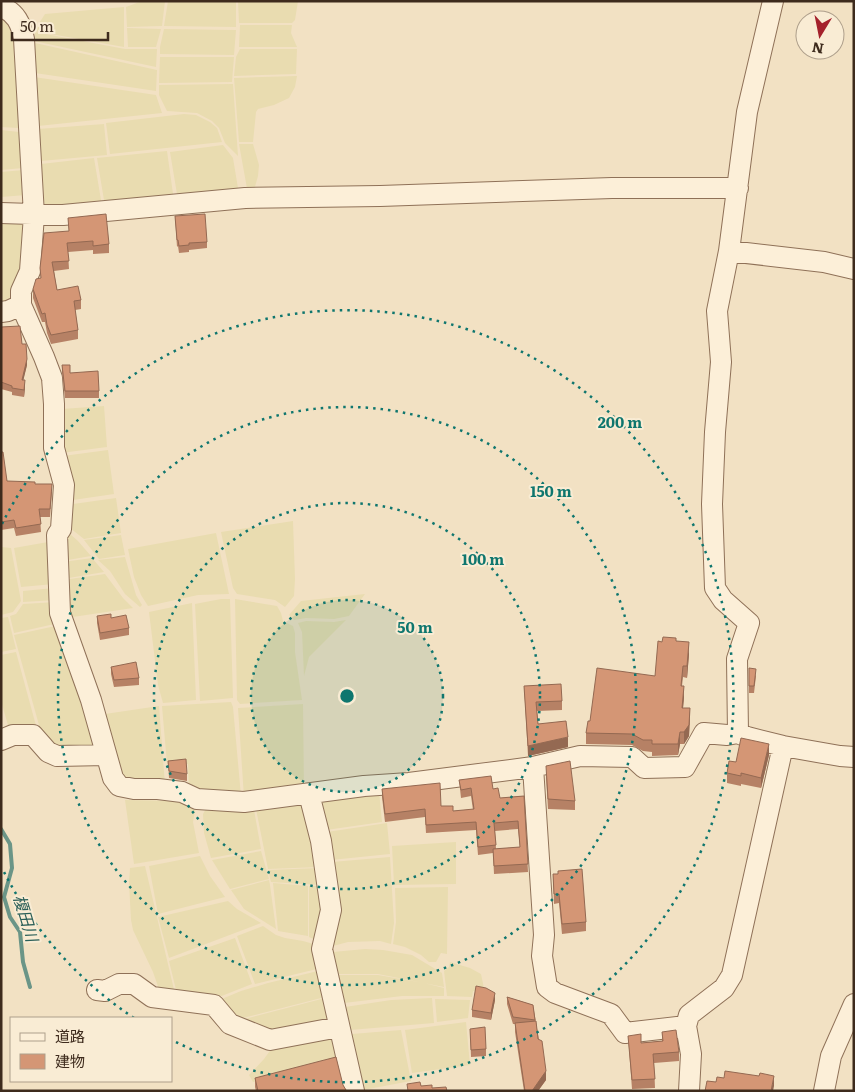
<svg xmlns="http://www.w3.org/2000/svg" width="855" height="1092" font-family="Literata,'Noto Sans JP',serif">
<style>
.farmland{fill:#e9dcb0}
.lines{fill:none;stroke-linecap:round;stroke-linejoin:round}
.stream{stroke:#6b9587;stroke-width:4}
.minor-casing{stroke:#8f7158;stroke-width:22}
.minor{stroke:#fcefd8;stroke-width:20}
.wall{fill:#b68165;fill-rule:evenodd}
.shaded-wall{fill:#946952}
.building{fill:#d49675;stroke:#946952}
.ring{fill:none;stroke:#0f766e;stroke-width:2.5;stroke-dasharray:2.5 5}
.labels{text-anchor:middle;stroke-width:4;stroke-linejoin:round;paint-order:stroke}
.water-label{font-size:16px;font-style:italic;fill:#2b5f58;stroke:#f9ecd4}
.centre{fill:#0f766e;stroke:#f9ecd4;stroke-width:2.5}
.ring-label{font-size:15px;text-anchor:middle;font-weight:bold;fill:#0f766e;stroke:#f9ecd4;stroke-width:4;stroke-linejoin:round;paint-order:stroke}
</style>
<rect width="100%" height="100%" fill="#f2e1c3"/>
<path class="farmland" d="M142,1h23l-3,25 -35,1 -1,-20z
M168,1h68v26l-72,-1z
M238,1h60l-3,19 -3,3h-53z
M124,7v40l-90,-16 11,-17z
M1,12l18,27v89l-18,-1z
M240,25h52l-1,8 6,14h-58z
M127,28l34,1 -5,18h-28z
M164,29l72,1 -2,25 -74,-1v-7z
M35,32l90,17h32l-1,18 -122,-26z
M35,43l122,27 -1,21 -121,-18z
M240,49h57l-1,25 -62,2 2,-19z
M160,57h74l-2,25 -73,1z
M297,76l-2,11 -6,11 -15,7 -16,4 -2,3 -3,30h-14l-5,-64z
M34,77l122,18 6,18 -124,13z
M233,84l5,72 -13,-13 -6,-15 -7,-7 -15,-8 -30,-2 -8,-16v-10z
M184,114l12,1 14,7 7,6 5,14 -112,12 -4,-31z
M104,124l3,31 -66,6 -3,-32z
M1,130l18,2 4,36 -22,2z
M239,144h14l6,21 -1,11 -4,14 -6,4z
M223,145l10,13 6,36 -61,6 -8,-48z
M167,151l7,50 -69,5 -8,-48z
M94,158l8,48 -57,4 -4,-46z
M24,170l2,25 -25,2v-25z
M1,221l25,3 -2,45 -10,34 -13,5z
M104,406l3,41 -46,6 1,-44z
M108,450l6,44 -41,6 -10,-44z
M116,498l5,35 -37,6 -14,-11 3,-24z
M293,521l2,58 -1,17 -9,11 -10,-7 -38,-6 -4,-6 -12,-56z
M216,533l13,61 -31,1 -50,11 -7,-11 -7,-18 -6,-28z
M67,534h3l8,7 13,15 -29,5z
M121,535l4,20 -26,4 -15,-19z
M48,542l6,42 -33,3 -7,-39z
M1,547l10,1 10,53 -8,11 -12,3z
M125,557l11,38 6,10 -2,2 -15,-13 -15,-23 -12,-11z
M92,558l12,14 -41,7v-17z
M105,574l18,24 10,10 -67,10 -3,-38z
M54,588l1,12 -32,2v-11z
M365,594l-16,22 -15,3 -28,-1 -12,2 -5,-5 12,-14z
M221,599h9l3,99 -33,3 -5,-97z
M235,599l42,7 4,7 2,8 10,5 2,7v19l7,48 -62,4 -3,-4z
M56,602l3,21 -45,10 -4,-17 6,-2 7,-10z
M192,603l4,97 -33,3 -5,-18 -9,-73z
M8,617l8,32 -15,3v-34z
M346,620l-37,37 -5,19 -2,-44 -4,-9 8,-2 28,1z
M60,625l41,124 -40,5 -19,-18 -28,-101z
M16,652l22,81 -28,-1 -9,-31v-46z
M231,702l2,5 8,89 -52,-6 -1,-26h-21l-5,-58z
M303,704l1,85 -60,8 -6,-89z
M159,706l6,79 -41,-2 -19,-69z
M379,791l3,31 -56,8 -7,-30z
M125,800l59,1 12,5 -3,16 6,31 -65,11z
M304,802l15,65 -51,2 -12,-60z
M207,807l47,3 7,39 -50,9 -7,-25 -1,-19z
M387,823l3,31 -59,6 -4,-28z
M456,842v42l-62,1 -2,-39z
M261,851l8,28 -39,10 -18,-29z
M200,856l10,20 15,21 -67,17 -9,-48z
M390,857l4,66 -3,21 -11,-3 -32,1 -15,4 -1,-84z
M145,866l30,128 -15,-2 -7,-20 -20,-42 -2,-10 -2,-37 1,-15z
M319,868l3,17 -51,-3 -3,-12z
M269,880l1,5 6,44 -32,-20 -13,-19z
M273,883l35,3v50l-30,-5z
M309,886h13l5,20 -9,35 -9,-4z
M448,887l-1,67 -6,-1 -5,9h-7l-8,-7 -16,-8 -12,-3 3,-22 -1,-34z
M228,901l9,8 24,14 -92,35 -11,-41z
M263,926l13,9 9,3 18,3 14,4 4,23 -66,16 -18,-48z
M235,938l17,46 -38,15 -37,-5 -8,-33z
M365,949l18,1 29,5 30,18 2,14 -66,-13h-41l-4,-22z
M450,962l20,6 11,6 4,19 -12,-2 -1,6 -25,-1 -3,-25 5,-4z
M322,970l7,26 -94,24 -18,-19 24,-10 27,-8z
M338,975h40l46,8 20,5v8h-42l-58,7z
M329,997l5,24 -65,15 -32,-15z
M432,998l2,25 -84,7 -5,-23 46,-7z
M435,999l35,1 -2,18 -31,4z
M466,1022l4,43 -58,8 -7,-43z
M401,1030l10,51 -48,9 -11,-56z
M335,1034l7,28 -89,20 -4,-7 15,-16 8,-11z"/>
<g class="lines">
<path class="stream" d="M1,829l9,15 2,24 -8,29 6,20 10,15 3,30 7,25"/>
<defs>
<path id="minor" d="M1,7c15,5 20,17 23,32l10,176 -4,56 -9,20v14l23,52 8,21 2,26v44l10,37 -3,44 -4,6 3,78 31,87 22,78 6,8 15,3h24l24,3 15,7 47,3 120,-16 45,-3 124,-16 47,-11 52,1 12,11 41,-1 19,-34 23,2 11,-2 9,4 36,9 57,10 14,1
M1,213l62,2 182,-17 135,-2 232,-8h126
M729,251l95,11 30,7
M1,312l7,-1 13,-6
M738,733l-1,-74 12,-36 -26,-23 -8,-12 -3,-84 3,-72 6,-70 -4,-51 12,-60 18,-139 26,-111
M1,740l12,-5h20l15,17 9,4 49,-1
M533,767l11,168 -2,21 5,31 8,6 56,21 14,19 61,-7
M309,794l12,47 10,69 -9,39 32,142
M97,990l8,1 14,-7h15l18,13 62,8 16,19 40,16 69,-13
M689,1091l2,-37 -5,-28 3,-11 35,-27 8,-13 51,-229
M824,1091l7,-35 23,-52"/>
</defs>
<use href="#minor" class="minor-casing"/>
<use href="#minor" class="minor"/>
</g>
<path class="wall" d="M175,216l32,26v6l-18,2v2l-10,1 -1,-7 -1,1z
M68,218l41,26v9l-16,1v-4l-25,2 1,17 -15,2 3,19 24,10v9l-6,1 3,20v9l-27,5 -4,-11 -2,-11h-3l-9,-24v-9l8,-11 -1,-10 29,-37z
M1,327l21,17 5,21 -4,15 2,7 -1,10 -12,-2v-3l-11,-3z
M62,365l8,8 29,18v7h-34l-3,-26z
M1,452l6,29 28,3 17,8 -2,25h-10l1,15 -25,4 -2,-8 -13,2z
M97,616l14,2 18,10v7l-29,5 -3,-17z
M676,641l13,13 -2,24 -4,-1 -1,9 2,11 -1,11 7,12 -1,16 -5,8h-4l-2,11 -26,1v-4l-9,-1 -11,-6 -46,-1v-11l4,-12 65,-45z
M111,667l28,11v7l-25,2 -3,-13z
M749,668l7,8 -2,17h-5z
M524,686l38,15v9l-25,1 1,13 30,23 -40,9z
M769,755l-8,33 -20,-4v2l-14,-3v-10l9,-11z
M168,761l19,13v7l-18,-3z
M546,776l29,25v9l-27,-1z
M459,780l34,9 7,9 24,-2 4,76 -34,2 -1,-21 -15,2 -2,-25 -50,3 -1,-16 -40,5 -3,-25v-8l59,17 12,5 20,-1 -2,-14 -10,2zM518,829l2,18 -24,2 -1,-18z
M553,874l33,48v9l-24,3 -3,-31 -5,1z
M507,997l26,8 13,75 -8,11h-14l-9,-59v-8h-2l-6,-20z
M495,1000l-4,20 -19,-3v-7z
M470,1029l16,20v7l-15,1z
M662,1032l17,20v9l-25,2 1,25 -23,1 -4,-53 13,7 21,-2z
M255,1078l88,7 3,5 1,1h-91l-1,-4z"/>
<path class="shaded-wall" d="M27,359v6l-5,21v-6z
M25,380v7l-1,10v-7z
M689,642v12l-2,24v-12z
M684,686v11l-2,22v-11z
M690,708l-1,28 -5,8v-12z
M680,732v12l-2,11v-11z
M568,737v10l-40,9v-10z
M769,744v11l-8,33v-10z
M495,993v7l-4,20v-7z
M546,1071v9l-8,11h-6z
M774,1076v10l-1,5h-2z"/>
<path class="building" d="M106,214l3,30 -16,2v-5l-26,2 2,18 -17,1 5,28 21,-4 3,14 -7,1 4,29 -27,5 -4,-10 -2,-12 -3,1 -9,-25 3,-10 5,-1 -1,-10 4,-35 25,-2 -1,-13z
M205,214l2,28 -18,1v2l-10,1 -1,-6h-1l-2,-24z
M20,326l2,18h4l1,15 -5,21h3l-1,10 -12,-2v-2l-11,-4v-55z
M62,365h8v8l28,-2 1,20h-34z
M1,452h2l4,29 28,1v2h17l-2,25h-11l2,15 -25,4 -2,-8 -13,2z
M111,614v4l15,-3 3,13 -29,5 -3,-17z
M663,637l13,1v3l13,1 -2,24h-4l-2,20h3l-2,22h8l-1,17 -5,7h-4l-2,12h-26v-4h-9l-11,-6 -46,-1 2,-12h2l7,-53 58,8 3,-35 4,1z
M136,662l3,16 -25,2 -3,-13z
M749,668l7,1 -2,17h-5z
M561,684l1,17 -26,1 2,22 28,-3 2,16 -40,9 -4,-60z
M741,738l28,6 -8,34 -20,-5v3l-14,-3 2,-12 7,1z
M186,759l1,15 -18,-3 -1,-10z
M570,761l5,40 -27,-2 -2,-33z
M491,776l2,13 5,-1 2,10 24,-2 4,68 -34,2 -1,-17 27,-2 -2,-26 -24,2 2,22 -18,2 -2,-25 -50,3 -1,-16 -40,5 -3,-25 58,-6 1,23h12v5l21,-2 -3,-21 -10,2 -2,-10z
M582,869l4,53 -24,2 -3,-30h-5l-1,-20h5v-3z
M476,986l10,2 9,5 -4,20 -19,-3z
M507,997l26,8 2,15 -22,-3z
M536,1021l2,18 4,2 4,30 -14,20h-7l-10,-68z
M485,1027l1,22 -15,1 -1,-21z
M676,1030l3,22 -26,2 2,25 -23,1 -4,-44 13,-2v9l22,-2 -1,-9z
M336,1057l7,28 3,5 1,1h-89l-3,-13z
M725,1071l34,5 1,-3 14,3 -3,15h-66l2,-10 9,1 1,-5 7,1z
M420,1082l1,4 11,-1v3l14,-1 1,4h-39l-1,-7z"/>
<circle cx="347" cy="696" r="96" fill="#0f766e" fill-opacity=".12"/>
<g class="ring">
<circle cx="347" cy="696" r="96"/>
<circle cx="347" cy="696" r="193"/>
<circle cx="347" cy="696" r="289"/>
<path d="M134 1018A386 386 0 0 1 2 868M2 524A386 386 0 1 1 172 1040"/>
</g>
<g class="labels">
<g class="water-label">
<text transform="translate(26 918) rotate(73)" y="6">榎田川</text>
</g>
</g>
<circle cx="347" cy="696" r="8" class="centre"/>
<g class="ring-label">
<text x="620" y="428">200 m</text>
<text x="551" y="497">150 m</text>
<text x="483" y="565">100 m</text>
<text x="415" y="633">50 m</text>
</g>
<rect width="855" height="1092" fill="none" stroke="#3e2b1d" stroke-width="5"/>
<rect x="10" y="1017" width="162" height="65" fill="#f9ecd4" stroke="#ae9f8b"/>
<rect x="20" y="1033" width="25" height="8" fill="#fcefd8" stroke="#ae9f8b"/>
<text x="55" y="1042" font-size="15" fill="#3e2b1d">道路</text>
<rect x="20" y="1054" width="25" height="15" fill="#d49675" stroke="#ae9f8b"/>
<text x="55" y="1067" font-size="15" fill="#3e2b1d">建物</text>
<g transform="translate(820 35) rotate(190)"><circle r="24" fill="#f9ecd4" stroke="#ae9f8b"/>
<path d="M0-4L9 19L0 12L-9 19Z" fill="#a4212b"/>
<text y="-8" font-size="14" font-weight="bold" text-anchor="middle" fill="#3e2b1d">N</text>
</g>
<path d="M12 32v8h96v-8" fill="none" stroke="#3e2b1d" stroke-width="2.5"/>
<text x="20" y="32" font-size="15" fill="#3e2b1d" stroke="#f9ecd4" stroke-width="4" paint-order="stroke">50 m</text>
</svg>
